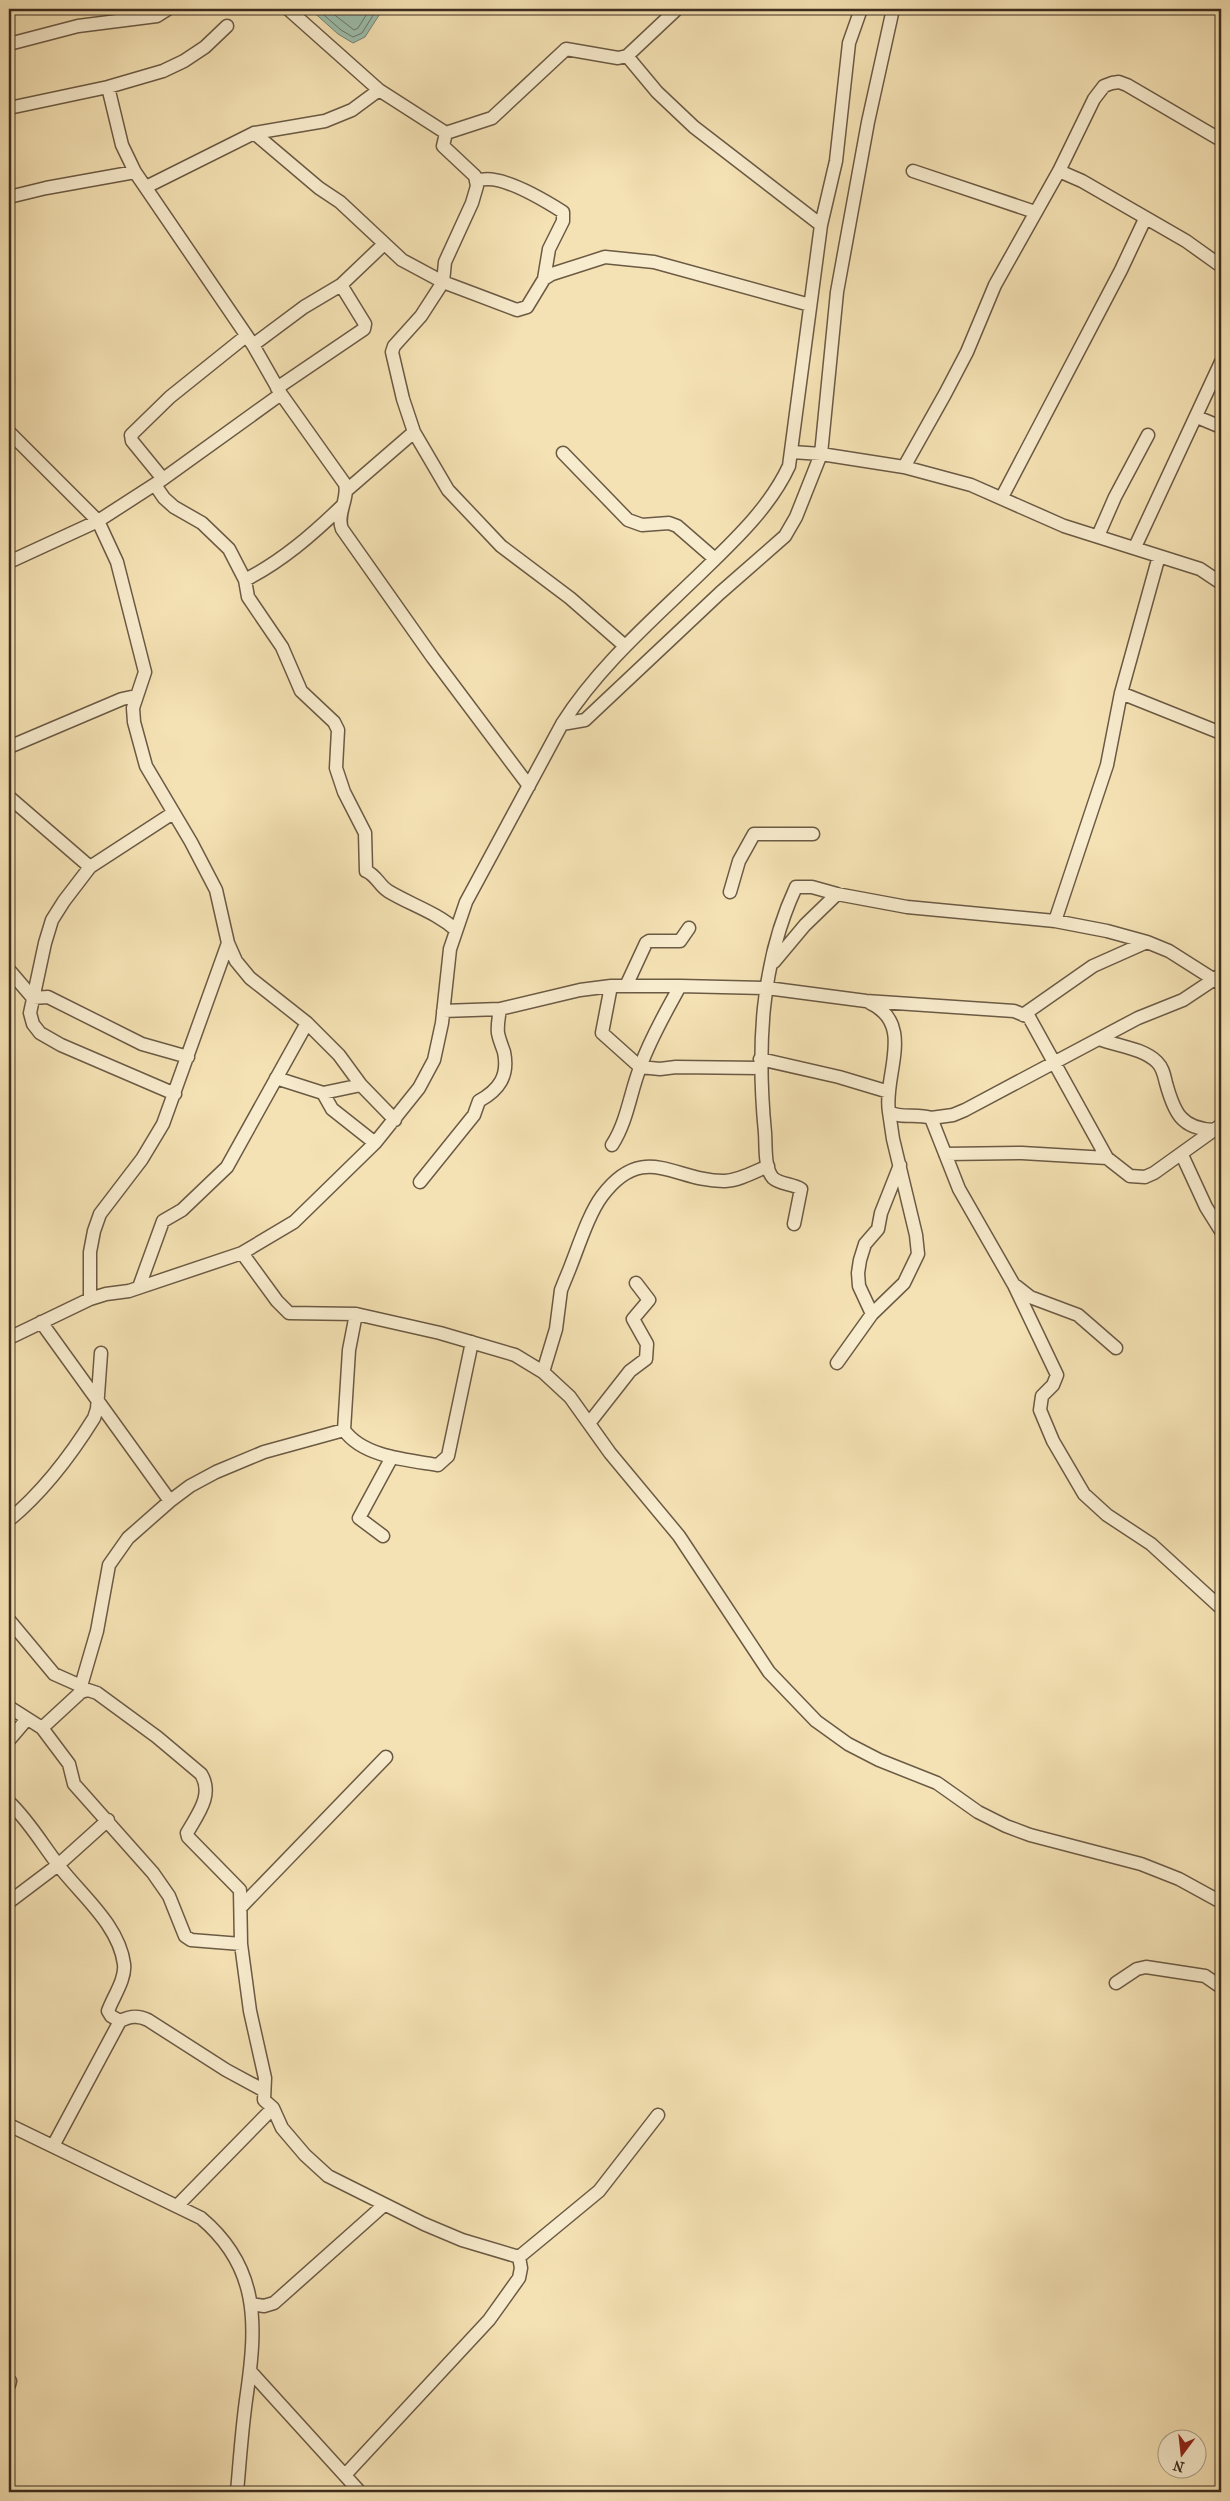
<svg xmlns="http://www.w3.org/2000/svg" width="1230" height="2501" font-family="'IM FELL French Canon',serif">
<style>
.water{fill:#9cbead;stroke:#768474}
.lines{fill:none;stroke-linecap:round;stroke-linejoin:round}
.shore{stroke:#6c7666;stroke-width:1}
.minor-casing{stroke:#6b5a44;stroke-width:15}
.minor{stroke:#f8ecce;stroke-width:12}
</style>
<rect width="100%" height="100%" fill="#f5e2b4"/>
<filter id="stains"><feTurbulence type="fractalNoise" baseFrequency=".004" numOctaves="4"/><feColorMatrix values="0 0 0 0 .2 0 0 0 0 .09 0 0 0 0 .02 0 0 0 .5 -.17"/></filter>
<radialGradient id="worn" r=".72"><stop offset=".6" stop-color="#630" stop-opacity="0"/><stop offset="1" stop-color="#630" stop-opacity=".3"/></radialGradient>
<path class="water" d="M310,9h73l-18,28 -12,6 -15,-9z"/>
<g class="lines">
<path class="shore" d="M317,9l24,21 12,7 9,-4 15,-24
M327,9l27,21 4,-2 12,-19"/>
<defs>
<path id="minor" d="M288,9l91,81 67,43
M9,44l69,-18 79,-10 11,-7
M627,56l30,36 37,35 127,98
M108,87l14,58 13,27 118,173 28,49 64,90c4,15 -9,30 -3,45l91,129 96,128
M9,108l99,-21 55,-16 21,-10 21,-14 22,-21
M254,133l65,55 21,14 62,58 41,22 74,28 10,-3 17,-28 8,-5 53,-17 49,5 156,43
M913,171l122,41
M1059,171l23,10 104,60 35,25
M478,181c20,-9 66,19 85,31v9l-14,28 -5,30
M146,187l108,-54 71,-12 27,-11 27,-20
M9,197l37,-9 89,-16
M253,345l51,-38 37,-22 43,-41
M277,388l87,-59 1,-5 -24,-39
M1197,417l24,10
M9,432l89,89 19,41 28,110 -12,36 1,14 12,44 45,76 25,48 12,53 8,18 14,17 57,45 32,32 22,30 34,35
M792,452l29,2 83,13 67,18 93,41 136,43 21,14
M563,453l65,67 14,5 27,-2 8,3 38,33
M904,467l41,-73 22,-42 28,-67 64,-114 35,-72 10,-13 8,-3 7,-1 8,3 94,55
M163,479l-31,-38 -1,-6 39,-38 76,-61
M155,485l9,13 10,9 28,16 27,26 16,31 3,17 34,50 19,44 33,31 4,8 -2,38 8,24 21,41 1,38c10,4 13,14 22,20 23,14 48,21 68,39
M347,490l67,-58
M1002,497l119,-227 24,-51
M1098,536l17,-39 33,-62
M1135,547l86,-185
M9,562l89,-41 65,-42 118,-85
M245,580c37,-19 67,-45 97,-74
M625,646l-55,-48 -69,-52 -53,-56 -34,-58 -11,-33 -11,-47 2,-6 27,-30 22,-34 2,-20 27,-59 5,-17 -2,-10 -32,-30 3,-13 46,-15 74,-69 52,9 9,-2 50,-47
M1121,693l100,40
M562,724l23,-4 135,-127 65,-57 11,-19 25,-63 16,-162 31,-170 25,-113
M9,747l113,-48 14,-3
M9,797l81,70
M173,813l-83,54 -26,34 -12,19 -7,23 -15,70 3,11 7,9 21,12 114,49
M730,892l9,-31 15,-27h59
M1055,921l52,-156 14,-72 38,-137
M774,962l31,-37 32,-31
M9,970l24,28 15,-1 94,47 46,13
M611,986l-9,47 38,34 20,2 16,-2 84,1
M626,986l20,-43 3,-2h31l9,-13
M870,1003c46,21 13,73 19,109 13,7 28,1 42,6l28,71 55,96 43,90 -4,10 -11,11 -2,14 13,31 31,53 23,21 44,29 70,64
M443,1011l57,-2 80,-19 31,-4h69l87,2 99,13 148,10 15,6 78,141 23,18 15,1 9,-4 67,-48
M1023,1015l70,-49 54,-24
M1099,1039c18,7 44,9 58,23 6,6 7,13 9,21 8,29 15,46 48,47
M760,1059l79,18 50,15
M276,1078l47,15 9,16 43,34
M323,1093l38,-8
M931,1118l22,-3 12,-5 173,-92 45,-18 36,-24
M612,1145c16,-25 18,-53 29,-80 10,-28 25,-53 39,-79
M945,1154l77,-1 85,5
M1182,1155l24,52 15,24
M420,1182l54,-67 5,-14c20,-11 30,-25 25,-49 -2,-6 -5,-13 -6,-19 -1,-8 1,-17 2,-24
M794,1224l7,-35c-8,-5 -22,-5 -28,-11 -9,-10 -7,-32 -8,-45 -8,-83 -5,-169 31,-246h16l25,7 70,13 148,14 52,10 40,11 22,9 52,33
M242,1253l35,48 12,12 67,1 84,19 75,22 28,17 27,25 40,56 69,83 90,136 47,49 32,23 31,16 58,23 41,29 28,14 24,9 111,29 38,15 42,23
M1016,1286l14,11 48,18 38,33
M139,1287l24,-66 19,-11 45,-43 80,-144
M90,1299v-47l4,-21 6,-17 42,-55 21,-35 65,-181
M356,1314l-7,36 -5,80c19,27 64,30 94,35l10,-9 24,-114
M872,1314l-13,-28 -1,-13 2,-13 5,-16 13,-15 3,-16 19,-48
M41,1322l129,179
M9,1338l81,-39 16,-5 23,-3 113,-38 52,-31 81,-79 44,-55 15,-28 8,-37 8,-74 16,-47 96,-178c38,-60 95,-108 145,-157 31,-30 64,-62 82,-101l32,-241 15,-64 13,-118 12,-34
M837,1363l35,-49 32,-31 14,-29 -2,-19 -23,-96 -4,-27
M543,1372l13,-43 5,-39 4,-10c11,-25 22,-64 37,-84 42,-56 73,-14 123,-15 15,-1 29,-9 43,-15
M590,1422l40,-51 16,-12 1,-15 -14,-25 16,-19 -13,-17
M9,1520c34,-28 62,-65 85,-102l3,-9 4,-56
M383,1536l-24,-18 33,-61
M9,1620l45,54 27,12 3,4
M81,1686l16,-55 12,-66 19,-27 42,-37 20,-15 26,-14 48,-20 80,-22
M9,1707l33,21 27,36 5,20 79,89 16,23 16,40 6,4 50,4
M42,1728l39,-36 7,-2 9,3 60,44 44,37c13,21 -4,41 -14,59l1,4 52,53 1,54 9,67 15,67 -1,22 9,8 -95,97
M9,1740l18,-21
M9,1802c20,19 33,42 50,64 22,29 60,59 65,98 2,15 -11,33 -16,47l3,5 9,5
M9,1902l49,-37 50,-45
M241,1907l145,-150
M1116,1983l21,-14 9,-2 59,9 16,11
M273,2108l9,20 23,27 23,21 96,48 38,16 57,17
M9,2125l192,93c58,49 56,105 46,175 -5,33 -7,66 -10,99
M53,2146l67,-125c10,-5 18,-6 28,-1l78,50 37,20
M251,2304l13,2 10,-3 110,-98
M251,2372l109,120
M9,2385l1,-4
M345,2475l144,-155 30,-42 2,-10 -2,-11 80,-66 59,-76"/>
</defs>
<use href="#minor" class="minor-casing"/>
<use href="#minor" class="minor"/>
</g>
<rect width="1230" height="2501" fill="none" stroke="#f5e2b4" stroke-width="30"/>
<rect x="10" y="10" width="1210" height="2481" fill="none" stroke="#3d2d1f" stroke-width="2.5"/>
<rect x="15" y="15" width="1200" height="2471" fill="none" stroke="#3d2d1f"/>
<g transform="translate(1182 2454) rotate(195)"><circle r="24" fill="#f8ecce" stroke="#ada088"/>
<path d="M0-4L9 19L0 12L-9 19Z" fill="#8f2418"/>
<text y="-8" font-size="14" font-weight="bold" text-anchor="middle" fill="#3d2d1f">N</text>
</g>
<rect width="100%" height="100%" filter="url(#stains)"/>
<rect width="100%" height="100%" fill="url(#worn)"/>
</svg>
